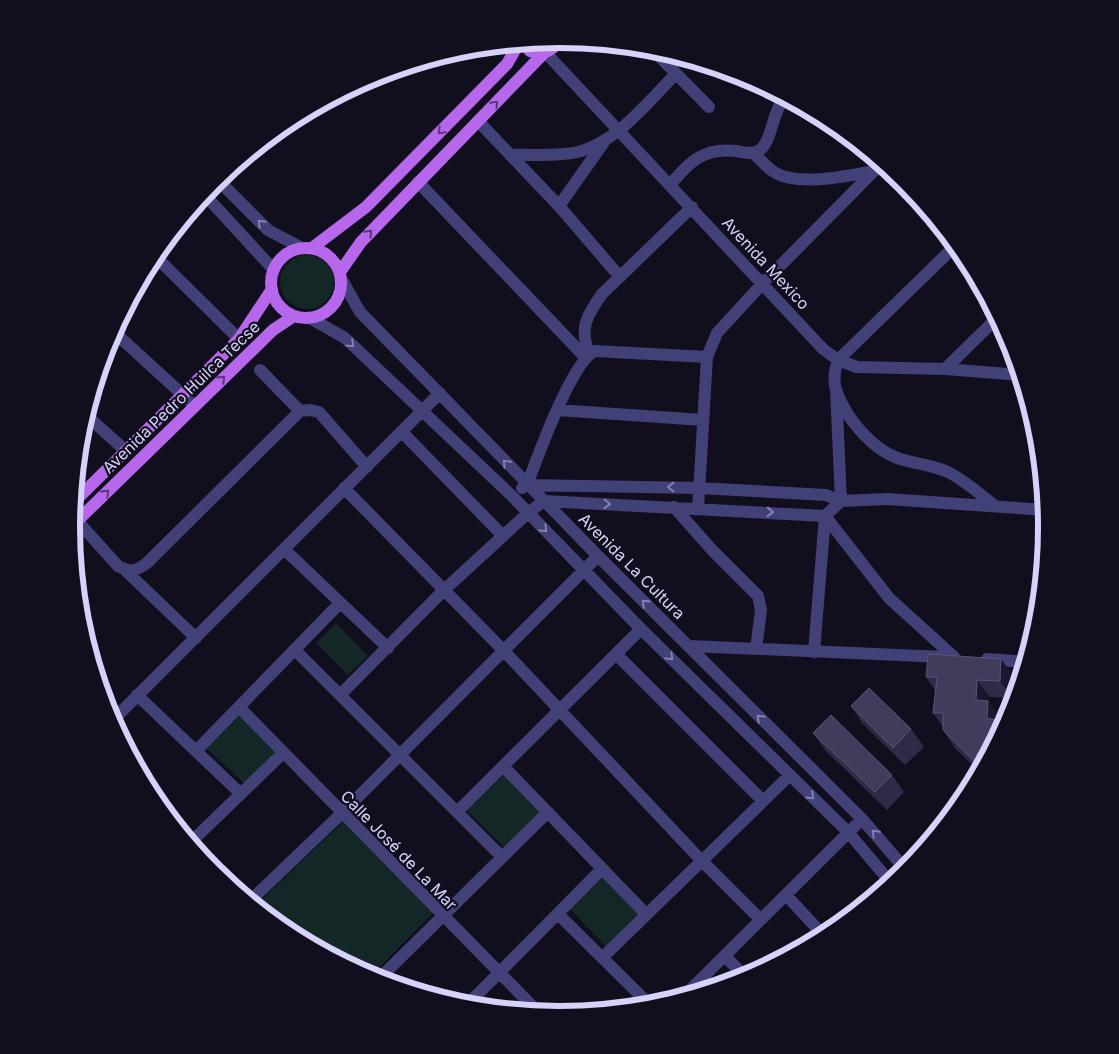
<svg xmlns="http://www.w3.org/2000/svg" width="1119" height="1054" font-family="Inter,sans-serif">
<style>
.green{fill:#132726}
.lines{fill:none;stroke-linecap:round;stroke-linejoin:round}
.minor{stroke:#414077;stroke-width:12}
.major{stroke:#b767eb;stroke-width:12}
.wall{fill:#302a49}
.shaded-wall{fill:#1c1730}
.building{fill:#413c5c;stroke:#595375}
.oneway{stroke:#5c377a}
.oneway2{stroke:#8482b2}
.labels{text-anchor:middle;stroke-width:4.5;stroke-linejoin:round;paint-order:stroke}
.street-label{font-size:16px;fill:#d6d2f9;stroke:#110f1e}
.rim{fill:none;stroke:#d6d2f9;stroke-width:6}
</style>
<rect width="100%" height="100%" fill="#110f1e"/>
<path class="green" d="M280 282a27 27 0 1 1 54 0a27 27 0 1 1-54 0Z
M336,623l32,33 -20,19 -32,-32z
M243,712l37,38 -35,34 -38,-35z
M508,771l37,39 -39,39 -39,-38z
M345,820l89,92 -64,65 -82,-44 -33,-27z
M606,874l38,37 -38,36 -36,-38z"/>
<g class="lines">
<path class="minor" d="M651,48l58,59
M545,52l278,297 15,11 19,7 88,2 76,6
M478,121l81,85 61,71
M753,153c7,6 13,14 21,19 24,15 74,4 100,-1
M510,155c22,-1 47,2 68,-3 40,-10 70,-51 98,-78
M217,179l51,51 34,18
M418,182l167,175
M670,185c19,-23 34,-38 66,-34 7,1 15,4 22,0 14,-7 14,-40 27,-54
M204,194l70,76
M559,206l45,-64
M956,245l-118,115c-3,9 -5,20 -2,30 9,27 36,60 64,69 16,5 32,6 48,13 16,8 32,22 47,34
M154,255l85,84
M342,280l18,32 238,244 264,263 44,51
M310,318l35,20 167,158 129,133 207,203 43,51
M113,331l82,75
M106,348l12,-12
M589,353c-10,-25 -2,-38 13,-59l90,-87
M945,369l53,-52
M260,370l40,41
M557,410l146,10
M86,415l40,36
M402,432l101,104
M527,485l172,3 127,7 15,6 46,-2 159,11
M344,488l160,163 196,208 60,60
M522,488l5,-3c10,-27 45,-124 68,-134l112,6
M674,507l38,43 46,46 3,14 -5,39
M698,509l9,-152 10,-24 46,-50 119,-120
M72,515l46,51c12,7 18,5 29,-3l153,-152 10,-1 9,2 48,55
M825,516l64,82 65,59
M284,549l104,99
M126,571l70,67
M690,646l254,11
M295,650l207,207
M814,652l11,-136
M616,654l147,147
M987,659l39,3
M137,695l104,99
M340,695l103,-104 85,-78 16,-12 281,15 16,-15 -5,-112
M239,707l300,306
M112,721l328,-328
M196,751l143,-147
M503,766l143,148
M457,812l184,-183
M190,843l93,-90
M786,895l38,41
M250,901l91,-87 257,-258
M558,914l93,92
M725,956l21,22
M603,957l187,-182
M378,980l170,-168
M683,997l179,-178
M466,1006l136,-137"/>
<path class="major" d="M523,42l7,9c13,4 23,0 30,-12
M312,248l54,-41 141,-143 12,-21
M271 283a35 35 0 1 1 70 0a35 35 0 1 1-70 0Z
M340,272l21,-30 183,-189
M74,502l165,-163 33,-50
M71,527l202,-197 21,-14"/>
</g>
<path class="wall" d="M1014,676l-2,22 -22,-1 -1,5 12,16 -1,9 2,3 -22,42 -25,-24 -12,-18v-3l-10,-14 2,-23 -9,-13z
M851,706l60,23 13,18 -19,18 -42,-41z
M813,733l79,42 12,17 -17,18 -61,-59z"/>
<path class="shaded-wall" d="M1001,659l13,17 -2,22 -12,-17z
M977,680l13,17 -1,5 12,16 -1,9 2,3 -4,8 -4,-5 -18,-33z"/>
<path class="building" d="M928,654l73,5 -1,22 -23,-1 -1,20 12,1 -1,17 8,2 -1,13 4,5 -11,19 -8,9 -36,-36v-17h-10l4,-36h-11z
M869,688l42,41 -18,19 -42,-42z
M831,715l61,60 -17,17 -62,-59z
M967,796l-2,2 -25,31 -3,-3z"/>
<defs><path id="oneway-chevron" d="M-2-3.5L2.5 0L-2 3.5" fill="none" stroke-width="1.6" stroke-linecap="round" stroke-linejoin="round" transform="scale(1.25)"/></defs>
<g class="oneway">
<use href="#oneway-chevron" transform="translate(495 104) rotate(-46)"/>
<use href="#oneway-chevron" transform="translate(441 131) rotate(135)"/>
<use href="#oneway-chevron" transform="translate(369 233) rotate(-46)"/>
<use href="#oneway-chevron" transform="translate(222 379) rotate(-44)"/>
<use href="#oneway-chevron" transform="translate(106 493) rotate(-44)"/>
</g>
<g class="oneway2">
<use href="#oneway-chevron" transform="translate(261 223) rotate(-135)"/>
<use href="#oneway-chevron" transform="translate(351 344) rotate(43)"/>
<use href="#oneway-chevron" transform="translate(506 463) rotate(-133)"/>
<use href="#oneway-chevron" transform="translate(671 487) rotate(-179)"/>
<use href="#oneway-chevron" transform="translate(607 504) rotate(3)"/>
<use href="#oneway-chevron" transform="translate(770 512) rotate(3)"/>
<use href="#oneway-chevron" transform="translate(544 529) rotate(46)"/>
<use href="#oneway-chevron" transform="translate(645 603) rotate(-136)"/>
<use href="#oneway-chevron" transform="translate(670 657) rotate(45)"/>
<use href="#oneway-chevron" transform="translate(760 718) rotate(-135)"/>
<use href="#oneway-chevron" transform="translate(811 796) rotate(44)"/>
<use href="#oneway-chevron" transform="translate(875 833) rotate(-134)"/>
</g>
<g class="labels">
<g class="street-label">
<text transform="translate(766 263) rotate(47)" y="6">Avenida Mexico</text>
<text transform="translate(181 397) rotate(-44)" y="6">Avenida Pedro Huilca Tecse</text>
<text transform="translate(632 566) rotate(45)" y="6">Avenida La Cultura</text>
<text transform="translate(399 850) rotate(46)" y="6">Calle José de La Mar</text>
</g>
</g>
<path d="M0 0H1119V1054H0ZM80 527a479 479 0 1 1 958 0a479 479 0 1 1-958 0Z" fill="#110f1e" fill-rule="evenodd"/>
<path class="rim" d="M80 527a479 479 0 1 1 958 0a479 479 0 1 1-958 0Z"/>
</svg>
